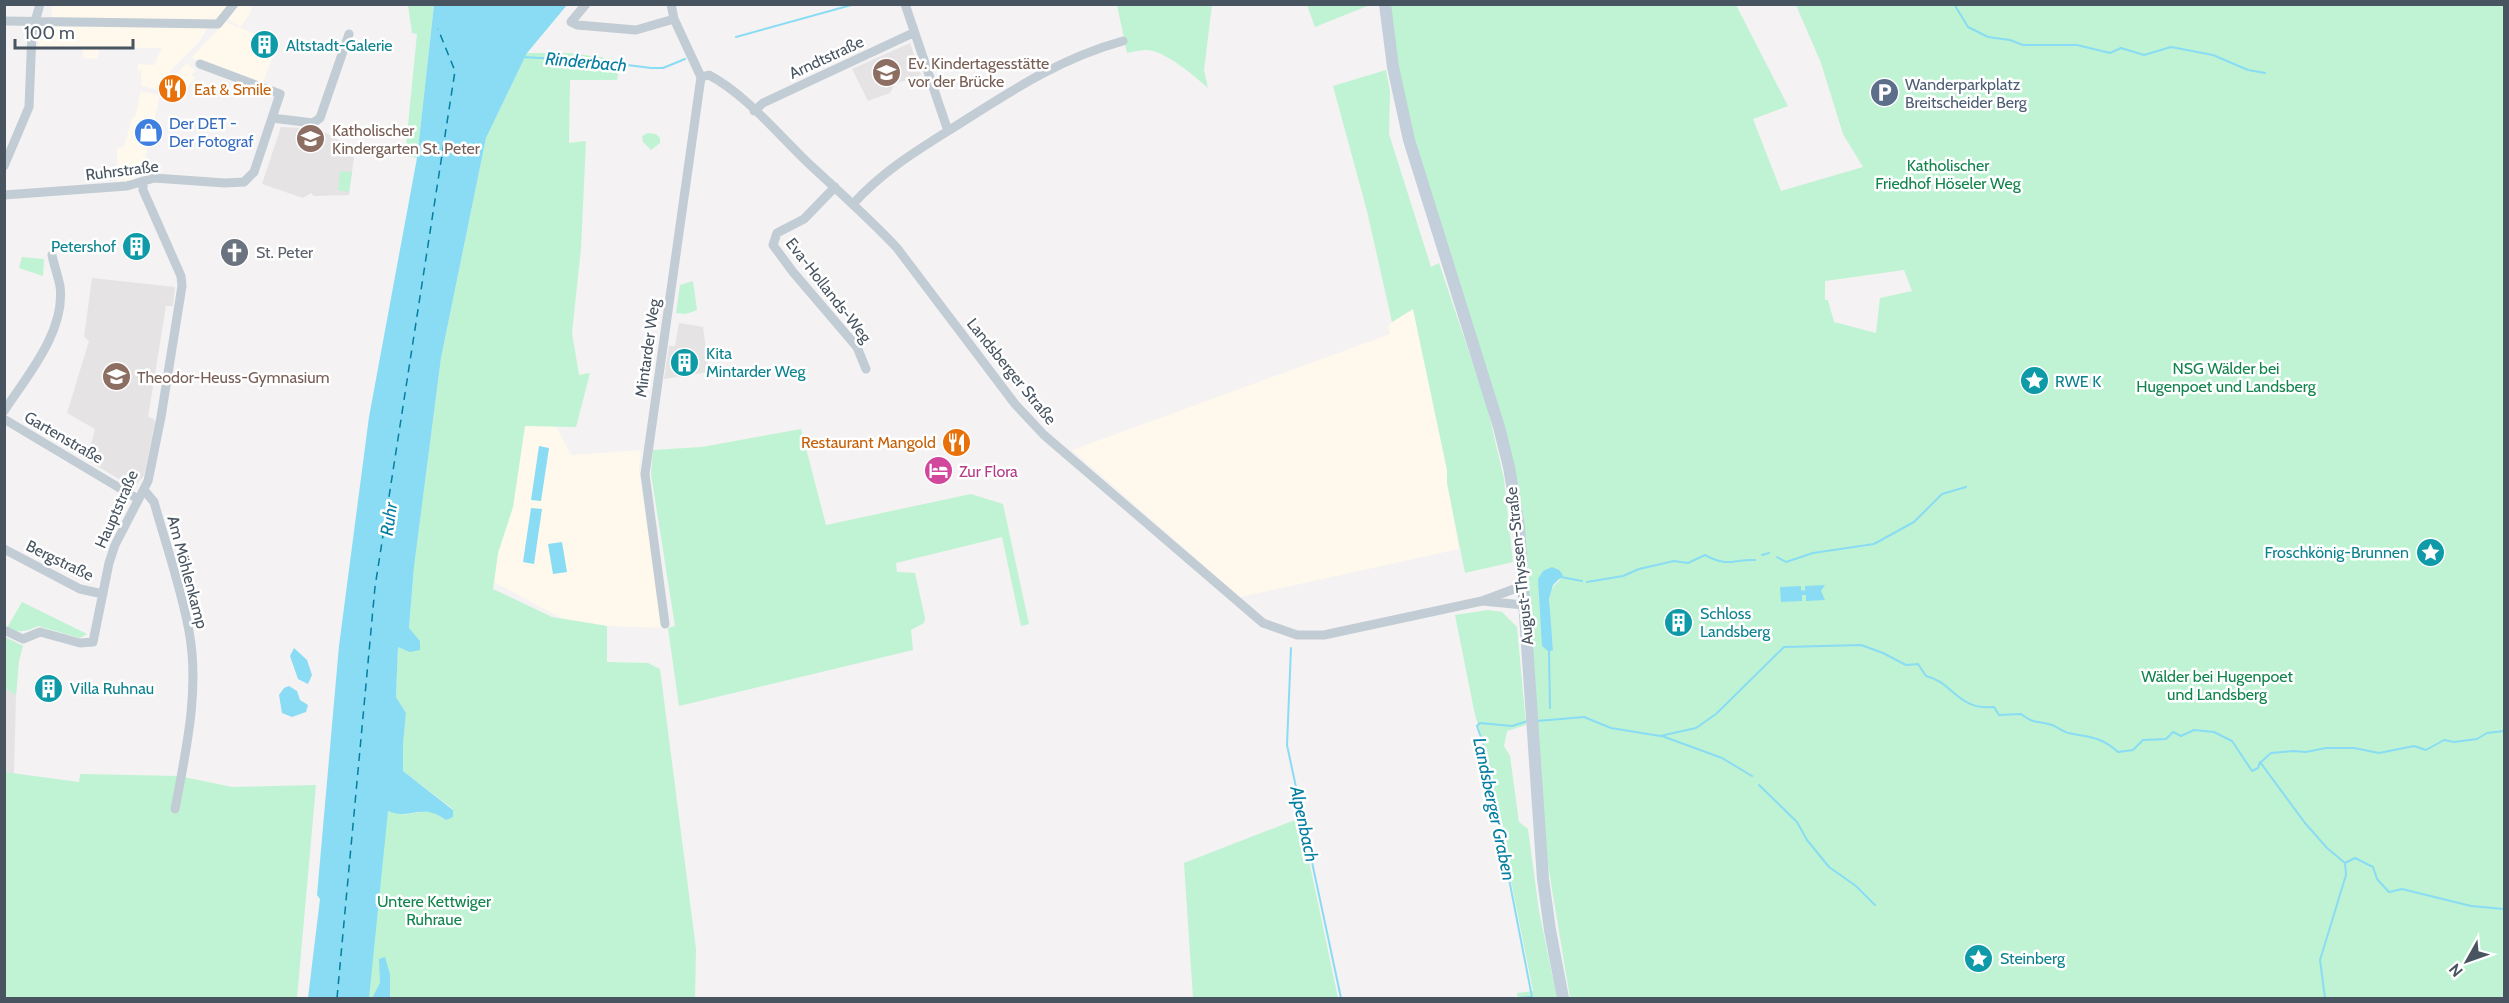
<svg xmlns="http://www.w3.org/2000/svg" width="2509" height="1003" font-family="Cabin,sans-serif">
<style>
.commercial{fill:#fef9ec}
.education{fill:#e5e3e4}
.green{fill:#bff3d4;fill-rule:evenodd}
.water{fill:#89dcf3}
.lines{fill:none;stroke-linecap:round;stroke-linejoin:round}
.stream{stroke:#89dcf3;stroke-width:2}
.ferry{stroke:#047ea1;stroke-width:1.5;stroke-dasharray:8 6;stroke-linecap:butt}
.street{stroke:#c2ccd4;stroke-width:9}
.secondary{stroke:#c3cfdb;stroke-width:12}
.labels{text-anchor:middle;stroke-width:5;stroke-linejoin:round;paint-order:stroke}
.culture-label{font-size:16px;fill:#0d838f;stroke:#fff;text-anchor:start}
.street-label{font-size:16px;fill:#485561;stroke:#fff}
.education-label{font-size:16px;fill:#785e54;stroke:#fff;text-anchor:start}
.service-label{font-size:16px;fill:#4e5e75;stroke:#fff;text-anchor:start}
.food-label{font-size:16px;fill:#c56008;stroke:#fff;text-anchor:start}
.shop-label{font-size:16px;fill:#366cbe;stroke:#fff;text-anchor:start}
.park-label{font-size:16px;fill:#11844c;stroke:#fff}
.worship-label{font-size:16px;fill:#5b616d;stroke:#fff;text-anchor:start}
.hotel-label{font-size:16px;fill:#b23c85;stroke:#fff;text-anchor:start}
.water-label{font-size:18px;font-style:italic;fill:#047ea1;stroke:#fff}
</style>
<rect width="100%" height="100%" fill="#f4f2f2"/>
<path class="commercial" d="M52,5h178l-13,16h-165z
M237,5h15l-1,7 -10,15 -13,-7z
M225,22l54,21 -17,41 -71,-26z
M38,26l159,1 10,2 -8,13 -27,27 -12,21 -19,-4v-15l-4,-1 1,-6 16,1 8,-17h-63l-1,11 -15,-1v-10h-45z
M187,63l8,8 -4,4 4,3 -7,9 -6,-3 -9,17 -9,-5 13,-23z
M141,91l19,4 -17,72 -9,12 -17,2v-33l7,-1 8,-29 3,-1z
M1413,309l34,161v13l12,66 -219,48 -168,-147 318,-116 -2,-9z
M525,426h31l15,29 70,-5 -2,20 23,158 -55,-2 -46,-8 -67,-36 4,-29 15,-46z"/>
<path class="education" d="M910,43l11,32 -26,9 -5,9 -22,8 -16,-32z
M281,127l38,2 23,13 -1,5 14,2 -6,46 -35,1 -3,-3 -8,5 -41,-14z
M92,278l83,9 -2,19h-7l-18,111 6,2 1,3 -11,54 -9,9h-6l-42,-25 8,-31 -28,-16 22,-72 -5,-4z
M679,323l24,4 6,45 -45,7 5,-33h6z
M4,637l19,9 -4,14 -3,35 -2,79 -9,-2z"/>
<path class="green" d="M408,5h26l-17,153 -12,-2 12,-122 -5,-1z
M1117,5h95l-8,65 4,18c-12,-11 -45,-39 -62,-38 -6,0 -13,2 -19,3z
M1307,5h63l-55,22z
M1390,5h346l52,101 -35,13 28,72 82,-24 -20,-33 -22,-71 -25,-58h708v993h-934l-22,-133 -36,-397 -98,-329 -16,-72zM1904,270l8,21 -32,7 -4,35 -42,-11 -6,-22h-3v-19zM1543,571l17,9c-20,14 -7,49 -7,70l-4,2z
M527,53h42l52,7 -4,20h-47l-1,63 17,-2 -5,107 -9,85 7,42 11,-2 -14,54 -51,-1 -12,81 -15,46 -5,36 59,28 55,9v36l41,1 12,6 36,280 -1,49h-357l50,-187c6,1 14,5 20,3 18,-3 21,-5 38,6l7,-11 -50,-38v-26l3,-32 -10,-16 2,-50 22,-6 -11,-12 5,-62 27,-209 45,-220z
M1386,70l4,22 -1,42 42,133 8,-4 48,143 17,73 9,83 -48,11 -18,-90v-13l-34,-161 -21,13 -25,-111 -34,-125z
M648,133l8,1 4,4v5l-9,7 -8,-8 -1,-6z
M340,171l12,1 -3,20 -11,-2z
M22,257l22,2 -1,17 -24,-8z
M693,281l4,29 -11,4 -10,-1 4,-28z
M801,429l25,96 145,-31 32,10 26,120 -8,2 -19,-89 -106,26 1,9 18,1 10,45 -1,5 -13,7 2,20 -234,56 -11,-78 7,-2 -24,-152 2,-24 49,-3z
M22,602l65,32 -7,4 -42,-12c-12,6 -19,7 -31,2z
M1488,610l14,2 15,15 9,98 -19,6 -3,15 6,10 9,66 9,7 11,82 18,87h-39l-1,-5 16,-2 -50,-250 -8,-26 -20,-100z
M5,637l18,9 -4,14 -3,35 -11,-7z
M4,772l75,10 1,-8 99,2 53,11 84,-2 -19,213h-292z
M1300,818l38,180h-145l-9,-135z"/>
<path class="water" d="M434,5h133l-40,48 -41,85 -45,220 -27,209 -5,61 11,13v9l-10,2 -12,-5 -2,50 10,16 -3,32v26l50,39v7l-7,3c-26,-18 -34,1 -58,-9l-19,187h-61l12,-99 -3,-4 22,-249 30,-229 48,-259z
M539,446l10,2 -8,53 -10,-1z
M531,508l11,1 -8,55 -11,-2z
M562,542l5,30 -14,2 -5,-30z
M1552,567l7,3 4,5 -10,10 -4,14 4,51 -4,2 -7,-6 -4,-67 5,-8z
M1825,585l-4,6 4,9 -19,1v-6h-4v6l-21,1 -1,-15 21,-1v4l4,1v-5z
M294,648l13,12 5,15 -4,9 -10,-5 -8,-23z
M289,686l8,5 3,9 8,5 -2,7 -14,5 -10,-4 -3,-18 5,-7z
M385,957l5,17v24h-18l8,-15 -1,-24z"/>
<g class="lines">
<path class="stream" d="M1954,4l14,23 20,10 22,3 13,5h54l33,8 11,-5 23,7 27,-8 42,8 35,15 17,3
M736,37l119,-33
M522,57l74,4 55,7h12l22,-9
M1762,555l7,-2
M1777,557l9,5 27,-9 61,-9 40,-22 28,-28 24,-7
M1561,577l21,4
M1587,582l36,-6 16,-7 35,-8 14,2 17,-8c24,13 27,4 50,5
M1291,648l-4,97 54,253
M1549,652l1,56
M1537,721l47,-4 27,11 49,8 36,-8 20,-14 68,-67 77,-2 22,8 23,12 12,-1 8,12c27,6 32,35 68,31l5,8 22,-1c14,11 17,6 31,11 6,2 11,7 17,8 22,5 31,3 49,19l15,-2 10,-10 23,-1 7,-7 8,4 13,-6 20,2 18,9 20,30 6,-3 2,-6 45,61 22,25 18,15
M1662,736l60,22 30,18
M2261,762l10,-9 22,-2 13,1 20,-4h28l25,5 35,-7 12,4 18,-10 10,2 23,-3 10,-6 17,-2
M1759,785l38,37 10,18 22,27 27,19 19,19
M2345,863l10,-5 18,9 4,12 12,13 13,-3 69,17 33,3
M1520,998l12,-1 -50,-257 -5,-14 3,-3 32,3 16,-5
M2325,998l-5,-38 26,-85 -1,-12"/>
<path class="ferry" d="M337,998l38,-411 80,-516 -17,-42"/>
<path class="street" d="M586,4l-15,18 6,3 59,5 38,-11
M671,4l3,15 27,58
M4,21l214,3 16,-20
M701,77l8,-2c36,19 67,57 97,86 31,29 62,56 91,87l118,156 29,31 219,188 34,12h27l158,-34 40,-15
M754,111l9,-8 150,-70
M272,118l41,5 7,-5 29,-84
M948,131c57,-36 109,-72 175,-90
M4,166l25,-59 3,-75 8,-28
M835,187l-31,32 -27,14 -4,12 20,27 64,75 9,22
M4,195l123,-9 27,-8 71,5 19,-1 10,-10 26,-78 -80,-30
M853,204c28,-31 60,-51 95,-73l-43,-127
M4,411c23,-35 62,-80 56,-125 -2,-10 -6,-21 -8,-31
M4,419l134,80
M144,490l10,12c12,43 27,85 35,129 11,58 -3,120 -14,178
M4,549l76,40 23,5
M1482,601l42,4
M665,624l-20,-150 56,-397
M4,630l19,9 17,-7 40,11 13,-1 16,-79 6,-18 33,-64 13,-64 21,-131 -1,-10 -38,-86v-9"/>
<path class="secondary" d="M1385,4l8,63 16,73 90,287 10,40 10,60 24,352 7,51 13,68"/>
</g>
<defs>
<symbol id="building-disc" viewBox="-11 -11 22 22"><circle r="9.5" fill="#0f9aa8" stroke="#fff"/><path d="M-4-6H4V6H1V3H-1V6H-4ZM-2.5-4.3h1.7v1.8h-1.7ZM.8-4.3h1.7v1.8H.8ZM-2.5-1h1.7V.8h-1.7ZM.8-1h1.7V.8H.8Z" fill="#fff"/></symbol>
<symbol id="school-disc" viewBox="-11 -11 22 22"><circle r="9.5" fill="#8d6e63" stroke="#fff"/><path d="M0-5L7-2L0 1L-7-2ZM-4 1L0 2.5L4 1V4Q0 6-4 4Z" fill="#fff"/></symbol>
<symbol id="restaurant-disc" viewBox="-11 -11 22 22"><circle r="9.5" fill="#e8710a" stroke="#fff"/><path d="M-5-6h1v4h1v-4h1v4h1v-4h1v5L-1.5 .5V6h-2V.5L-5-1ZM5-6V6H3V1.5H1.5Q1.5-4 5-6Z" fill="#fff"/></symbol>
<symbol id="parking-disc" viewBox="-11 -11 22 22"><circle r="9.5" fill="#5c6f8a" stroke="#fff"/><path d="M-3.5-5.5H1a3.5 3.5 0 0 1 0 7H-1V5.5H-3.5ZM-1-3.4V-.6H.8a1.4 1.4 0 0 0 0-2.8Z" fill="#fff"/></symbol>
<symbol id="shop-disc" viewBox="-11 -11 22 22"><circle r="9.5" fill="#3f7fe0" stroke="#fff"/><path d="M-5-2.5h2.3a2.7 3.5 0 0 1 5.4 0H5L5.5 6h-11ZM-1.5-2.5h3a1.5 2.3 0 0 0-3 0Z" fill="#fff"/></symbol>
<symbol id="church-disc" viewBox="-11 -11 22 22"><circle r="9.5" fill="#6b7280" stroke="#fff"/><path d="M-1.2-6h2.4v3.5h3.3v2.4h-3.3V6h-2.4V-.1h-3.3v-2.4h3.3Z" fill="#fff"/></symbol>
<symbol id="sight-disc" viewBox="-11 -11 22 22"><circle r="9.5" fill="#0f9aa8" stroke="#fff"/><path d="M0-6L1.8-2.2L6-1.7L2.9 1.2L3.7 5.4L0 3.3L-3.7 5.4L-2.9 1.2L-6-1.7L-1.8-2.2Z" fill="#fff"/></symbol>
<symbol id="hotel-disc" viewBox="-11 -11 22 22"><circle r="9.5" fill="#d1479c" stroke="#fff"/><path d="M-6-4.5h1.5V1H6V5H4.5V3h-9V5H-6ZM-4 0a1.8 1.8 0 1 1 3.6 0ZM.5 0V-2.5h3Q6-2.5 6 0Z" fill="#fff"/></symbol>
</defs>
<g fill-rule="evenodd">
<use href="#building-disc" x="248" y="28" width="33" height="33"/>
<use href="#school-disc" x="870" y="56" width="33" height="33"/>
<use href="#restaurant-disc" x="156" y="72" width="33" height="33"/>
<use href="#parking-disc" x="1868" y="76" width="33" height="33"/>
<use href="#shop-disc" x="132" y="116" width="33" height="33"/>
<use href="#school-disc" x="294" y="122" width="33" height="33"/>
<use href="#building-disc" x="120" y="230" width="33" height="33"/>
<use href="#church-disc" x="218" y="236" width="33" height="33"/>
<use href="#building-disc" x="668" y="346" width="33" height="33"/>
<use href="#school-disc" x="100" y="360" width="33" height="33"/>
<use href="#sight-disc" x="2018" y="364" width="33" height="33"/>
<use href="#restaurant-disc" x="940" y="426" width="33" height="33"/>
<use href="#hotel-disc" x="922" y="454" width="33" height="33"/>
<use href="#sight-disc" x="2414" y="536" width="33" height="33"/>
<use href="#building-disc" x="1662" y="606" width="33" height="33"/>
<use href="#building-disc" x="32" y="672" width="33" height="33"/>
<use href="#sight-disc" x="1962" y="942" width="33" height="33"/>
</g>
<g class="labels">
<g class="culture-label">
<text x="286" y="51">Altstadt-Galerie</text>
<text x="116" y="252" text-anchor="end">Petershof</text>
<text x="706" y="359">Kita<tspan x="706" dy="18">Mintarder Weg</tspan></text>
<text x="2055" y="387">RWE K</text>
<text x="2409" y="558" text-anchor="end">Froschkönig-Brunnen</text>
<text x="1700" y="619">Schloss<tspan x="1700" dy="18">Landsberg</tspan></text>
<text x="70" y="694">Villa Ruhnau</text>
<text x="2000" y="964">Steinberg</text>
</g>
<g class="street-label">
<text transform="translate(826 57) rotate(-25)" y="6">Arndtstraße</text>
<text transform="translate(122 170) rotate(-7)" y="6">Ruhrstraße</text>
<text transform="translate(829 290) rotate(52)" y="6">Eva-Hollands-Weg</text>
<text transform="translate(647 348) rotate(-82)" y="6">Mintarder Weg</text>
<text transform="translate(1012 371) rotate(51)" y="6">Landsberger Straße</text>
<text transform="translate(64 437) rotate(30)" y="6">Gartenstraße</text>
<text transform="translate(116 509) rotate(-66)" y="6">Hauptstraße</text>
<text transform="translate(60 560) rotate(26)" y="6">Bergstraße</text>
<text transform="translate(1519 566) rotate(-96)" y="6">August-Thyssen-Straße</text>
<text transform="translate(188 572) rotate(75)" y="6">Am Möhlenkamp</text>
</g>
<g class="education-label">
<text x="908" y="69">Ev. Kindertagesstätte<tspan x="908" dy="18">vor der Brücke</tspan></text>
<text x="332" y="136">Katholischer<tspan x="332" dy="18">Kindergarten St. Peter</tspan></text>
<text x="137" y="383">Theodor-Heuss-Gymnasium</text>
</g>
<g class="service-label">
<text x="1905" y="90">Wanderparkplatz<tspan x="1905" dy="18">Breitscheider Berg</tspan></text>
</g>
<g class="food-label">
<text x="194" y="95">Eat &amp; Smile</text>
<text x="936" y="448" text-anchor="end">Restaurant Mangold</text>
</g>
<g class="shop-label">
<text x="169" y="129">Der DET -<tspan x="169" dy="18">Der Fotograf</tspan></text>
</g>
<g class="park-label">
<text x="1948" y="171">Katholischer<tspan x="1948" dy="18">Friedhof Höseler Weg</tspan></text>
<text x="2226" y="374">NSG Wälder bei<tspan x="2226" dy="18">Hugenpoet und Landsberg</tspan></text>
<text x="2217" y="682">Wälder bei Hugenpoet<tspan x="2217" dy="18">und Landsberg</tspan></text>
<text x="434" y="907">Untere Kettwiger<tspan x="434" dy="18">Ruhraue</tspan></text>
</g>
<g class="worship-label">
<text x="256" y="258">St. Peter</text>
</g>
<g class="hotel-label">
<text x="959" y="477">Zur Flora</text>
</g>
<g class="water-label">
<text transform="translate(586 62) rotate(5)" y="6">Rinderbach</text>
<text transform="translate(389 519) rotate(-82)" y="6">Ruhr</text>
<text transform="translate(1494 809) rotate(78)" y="6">Landsberger Graben</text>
<text transform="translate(1304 824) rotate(78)" y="6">Alpenbach</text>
</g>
</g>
<rect width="2509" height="1003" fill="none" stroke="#485561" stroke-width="12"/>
<g transform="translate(2467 961) rotate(230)" stroke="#ffffff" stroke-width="4.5" paint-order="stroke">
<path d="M0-4.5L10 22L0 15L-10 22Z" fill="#485561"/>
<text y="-9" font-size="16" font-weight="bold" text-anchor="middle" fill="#485561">N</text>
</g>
<path d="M15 39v9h118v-9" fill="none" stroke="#485561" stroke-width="3"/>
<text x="24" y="39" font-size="18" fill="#485561" stroke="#ffffff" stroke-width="4.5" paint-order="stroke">100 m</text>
</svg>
